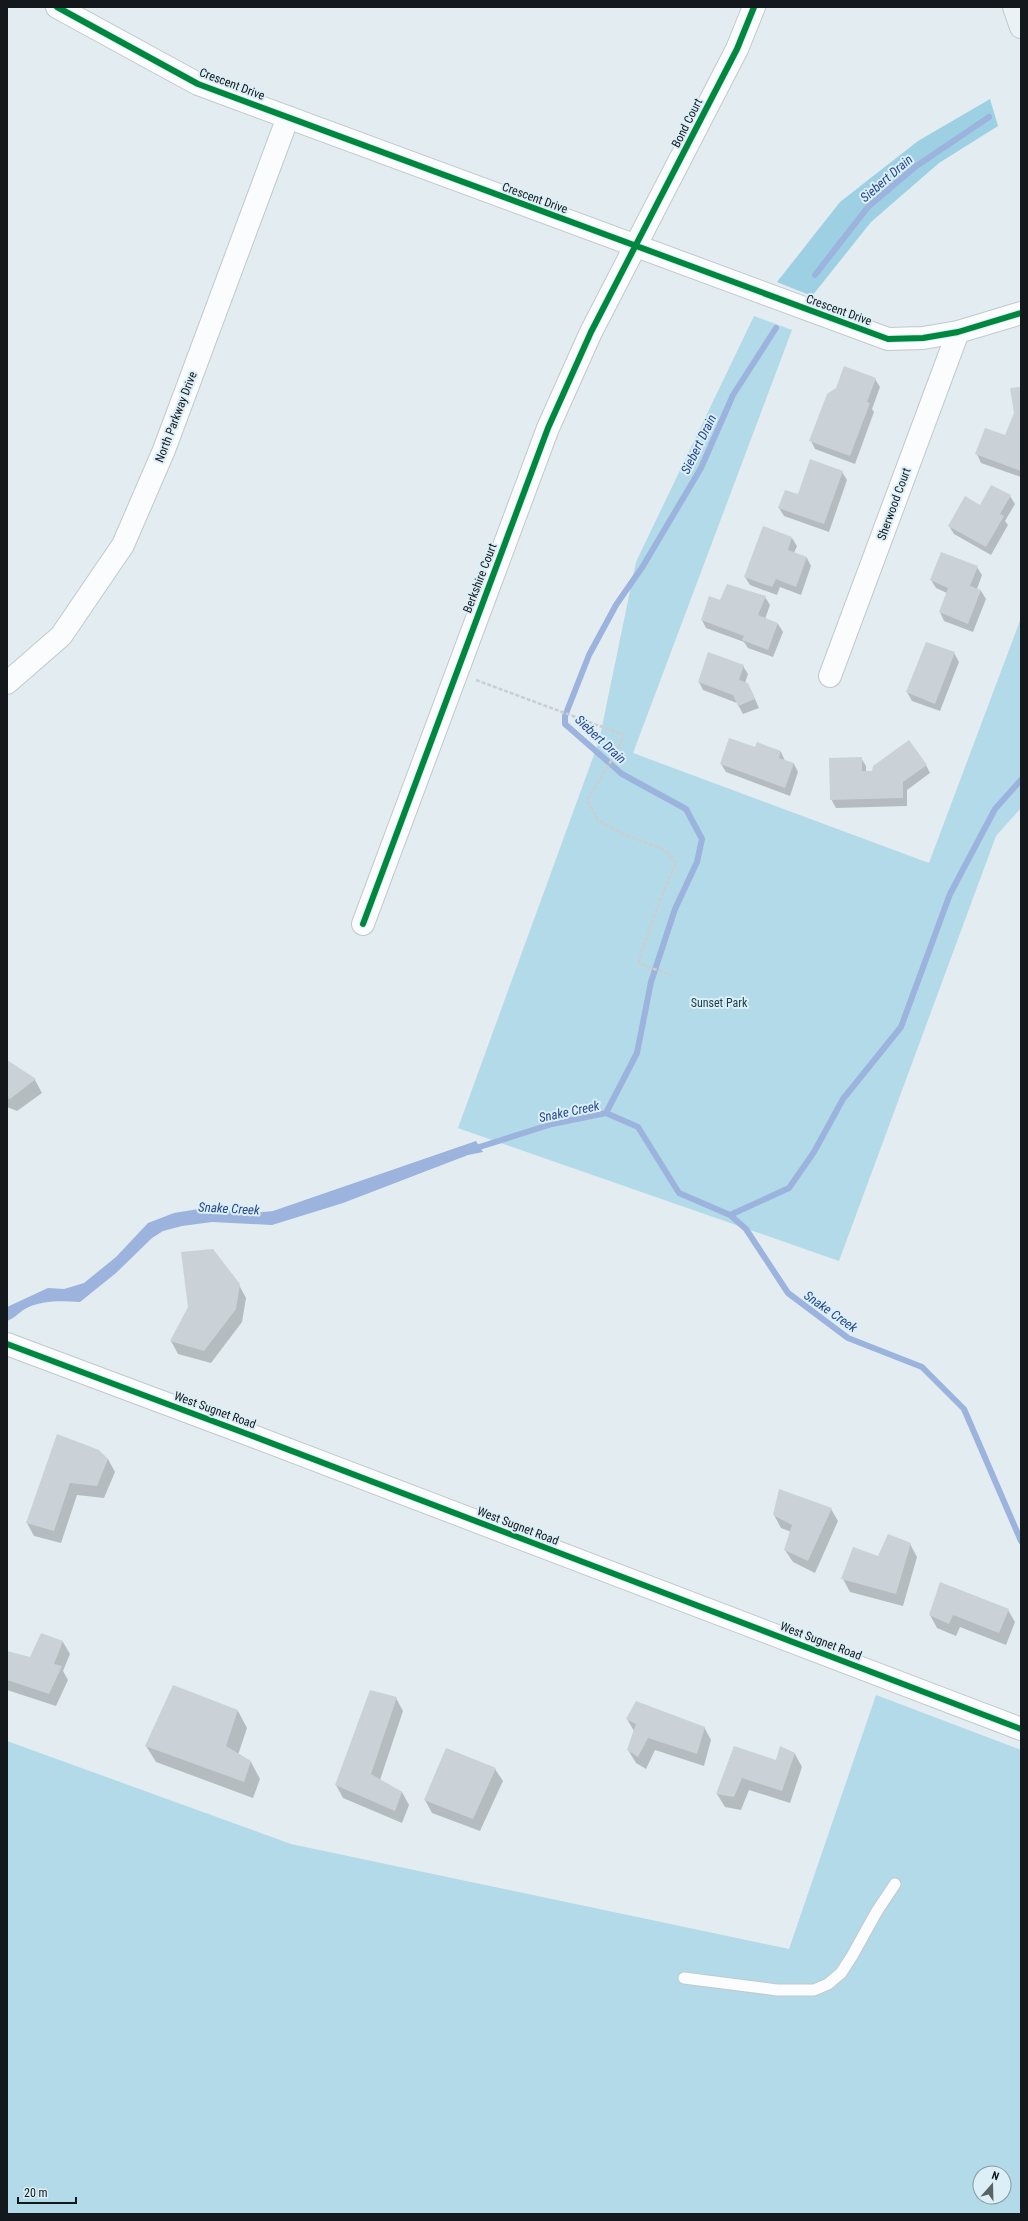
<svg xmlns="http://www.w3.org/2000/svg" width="1028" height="2221" font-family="'Roboto Condensed',sans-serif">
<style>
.green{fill:#b3dae8;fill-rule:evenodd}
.forest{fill:#9ed0e3}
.water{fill:#9bb3dd}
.shadow{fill:#0003}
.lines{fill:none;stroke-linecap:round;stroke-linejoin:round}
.stream{stroke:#9bb3dd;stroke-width:6}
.building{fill:#cad2d7}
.lane-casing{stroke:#c1c9cd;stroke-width:13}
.street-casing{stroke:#c1c9cd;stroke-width:24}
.secondary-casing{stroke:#c1c9cd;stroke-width:24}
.path{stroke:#cbced0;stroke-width:2.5;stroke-dasharray:4 2;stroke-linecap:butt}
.lane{stroke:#fbfcfd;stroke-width:11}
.street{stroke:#fbfcfd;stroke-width:22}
.secondary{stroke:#eaf2f4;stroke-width:22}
.cycleway-casing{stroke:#dceff7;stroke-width:8}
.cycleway{stroke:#00873e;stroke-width:6}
.labels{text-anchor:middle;stroke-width:4;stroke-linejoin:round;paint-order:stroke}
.street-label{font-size:12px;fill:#12181b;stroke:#dceff7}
.park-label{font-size:12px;fill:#1a414d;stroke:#dceff7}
.water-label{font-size:13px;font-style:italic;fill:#26488d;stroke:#dceff7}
</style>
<rect width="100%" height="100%" fill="#e2ecf1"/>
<path class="green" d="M754,316l38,14 -159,423 296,110 92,-245v190l-25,28 -157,425 -381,-133 141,-387 37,-179z
M876,1695l145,55v464h-1014v-473l284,103 498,105zM980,2173h24v24h-24z"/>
<path class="forest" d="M990,99l8,27 -59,37 -68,59 -59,74 -35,-14 63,-80 78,-61z"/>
<path class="water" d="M476,1141l7,11 -15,3 -125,48 -71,22 -60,-3 -30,4 -19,5 -11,7 -36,35 -36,29c-18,-1 -38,-2 -55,7 -7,4 -10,9 -18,12v-14l41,-19 16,1 20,-6 32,-26 32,-34 26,-10 31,-5 48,5 20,-2z"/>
<path class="shadow" d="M875,379l5,8 -8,22 2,3 -19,52 -40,-15 -4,-8z
M1021,388v89l-40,-14 -4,-9 29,-17 9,-24z
M842,472l5,8 -18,52 -45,-16 -5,-8z
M1010,496l5,8 -10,17 3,4 -17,30 -37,-21 -5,-8 31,-20z
M792,538l5,8 -3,7 13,5 4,8 -10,29 -21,-8 -3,8 -27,-10 -5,-8z
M977,567l5,8 -5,14 4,2 5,8 -13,33 -29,-11 -4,-9 7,-19 -11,-5 -5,-8z
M765,597l5,8 -5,14 13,5 5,8 -10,25 -25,-9 -4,-6 -38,-14 -4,-8 19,-18z
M954,653l5,9 -19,49 -28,-10 -5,-9z
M743,666l5,8 -3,9 7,9 7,16 -16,6 -6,-11 -34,-13 -4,-8z
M758,744l23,8 4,9 9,3 4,8 -8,24 -64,-24 -5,-8 35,-15z
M861,758l5,8v6l60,-7 4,8 -23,17v16l-71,2 -5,-9z
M7,1061l28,19 7,13 -25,18 -10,-4z
M239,1285l7,13 -4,24 -31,41 -33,-9 -7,-13z
M58,1436l50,23 7,13 -11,26 -27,-3 -16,48 -27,-7 -7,-13z
M831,1509l7,12 -23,52 -22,-11 -8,-12 6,-18 -10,-4 -7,-13z
M910,1544l7,13 -14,49 -53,-14 -7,-13 35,-22z
M941,1583l67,27 7,12 -9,23 -46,-18 -4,9 -19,-8 -7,-13z
M63,1642l7,12 -7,17 5,9 -12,26 -49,-16v-38l24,6z
M396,1698l7,13 -23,69 22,12 7,13 -7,18 -59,-25 -7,-13z
M238,1711l9,17 -9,27 13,7 9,17 -7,19 -97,-36 -10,-16z
M627,1719l77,8 7,13 -7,26 -49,-16 -9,19 -10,-6 -8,-13 6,-19z
M734,1747l42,14 5,-13 14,6 7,13 -12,36 -41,-13 -8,20 -16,-3 -8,-13z
M495,1769l8,12 -23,50 -48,-18 -7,-13z"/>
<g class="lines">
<path class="stream" d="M815,275l53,-68 47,-40 74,-50
M606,1113l31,-60 14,-71 24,-73 22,-47 5,-23 -16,-30 -64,-35 -57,-50v-8l24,-61 27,-50 27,-39 58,-98 32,-73 43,-67
M473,1149l79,-25 54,-11 32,14 41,66 51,22 16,14 42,64 60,45 74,29 42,42 57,132
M730,1215l59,-27 25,-36 29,-53 58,-72 49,-133 45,-85 26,-29"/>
</g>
<path class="building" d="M844,366l32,12 -9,24 3,1 -20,53 -41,-15 18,-47 9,-6z
M1021,387v84l-46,-17 10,-26 20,7 9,-22 -4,-25z
M810,459l33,12 -19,53 -46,-16 7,-18 13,4z
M991,485l20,10 -11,19 4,2 -18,31 -38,-21 17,-30 15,9z
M763,526l29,11 -4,13 19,7 -11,30 -20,-8 -4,8 -28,-10z
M941,552l37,14 -8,20 11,4 -13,34 -29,-12 9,-24 -18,-8z
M727,584l39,12 -8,19 20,8 -10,27 -26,-10 2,-4 -43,-16 8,-24 11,4z
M926,642l29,10 -20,52 -29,-12z
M708,652l36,13 -5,15 9,3 7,16 -17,7 -5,-11 -35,-13z
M729,738l26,9 2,-5 24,9 -2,7 15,5 -9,25 -65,-24z
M909,740l18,25 -24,17v16l-73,2 -1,-42 33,-1v14h10l1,-5z
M7,1060l29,19 -26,20 -3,-1z
M213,1249l27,35 -4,25 -32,42 -34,-10 18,-34 -7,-55z
M57,1434l42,16 9,9 -11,27 -27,-3 -16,48 -28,-8z
M779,1489l53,19 -24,53 -24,-11 8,-25 -19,-10z
M888,1534l23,9 -15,51 -55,-15 12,-32 25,9z
M940,1582l69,27 -10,24 -46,-18 -4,9 -20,-9z
M41,1633l22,8 -9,23 8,2 -13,28 -42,-14v-29l23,6z
M173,1685l65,25 -12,36 25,15 -7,21 -99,-36z
M370,1690l27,7 -26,77 31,18 -7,19 -60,-26z
M636,1701l69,26 -8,27 -49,-16 -10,19 -11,-7 9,-26 -10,-5z
M734,1746l42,14 4,-14 15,7 -13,38 -40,-13 -8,19 -18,-3z
M446,1748l50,20 -23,51 -49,-19z"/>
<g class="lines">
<defs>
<path id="lane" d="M684,1978l93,12h37l14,-6 13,-11 11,-17 25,-45 18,-27"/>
<path id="street" d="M57,7l141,77 690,255 35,-1 35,-6 63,-19
M830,676l128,-344
M7,683l54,-47 62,-91 41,-95 124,-333
M363,924l185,-496 43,-96 146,-283 17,-42
M7,1344l243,91 771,294"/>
<path id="secondary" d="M1014,7l7,20"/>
</defs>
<use href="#lane" class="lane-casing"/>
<use href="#street" class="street-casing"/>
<use href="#secondary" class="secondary-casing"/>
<path class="path" d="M476,680l148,55 -8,18 -29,47 11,20 25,14 42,16 11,13 -15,34 -22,62 1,5 31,11"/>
<use href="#lane" class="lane"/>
<use href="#street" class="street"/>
<use href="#secondary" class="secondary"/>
<defs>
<path id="cycleway" d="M57,7l141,77 690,255 35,-1 35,-6 63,-19
M363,924l185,-496 43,-96 146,-283 17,-42
M7,1344l243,91 771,294"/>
</defs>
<use href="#cycleway" class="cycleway-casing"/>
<use href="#cycleway" class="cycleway"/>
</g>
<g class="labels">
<g class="street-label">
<text transform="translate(232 84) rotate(21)" y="4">Crescent Drive</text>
<text transform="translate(687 123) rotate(-63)" y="4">Bond Court</text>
<text transform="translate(535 198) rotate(20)" y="4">Crescent Drive</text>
<text transform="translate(839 310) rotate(20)" y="4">Crescent Drive</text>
<text transform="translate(176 417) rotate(-69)" y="4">North Parkway Drive</text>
<text transform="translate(894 504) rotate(-70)" y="4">Sherwood Court</text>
<text transform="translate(480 578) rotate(-69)" y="4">Berkshire Court</text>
<text transform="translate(215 1410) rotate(20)" y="4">West Sugnet Road</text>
<text transform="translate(518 1526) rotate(21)" y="4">West Sugnet Road</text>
<text transform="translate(821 1641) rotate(21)" y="4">West Sugnet Road</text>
</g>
<g class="park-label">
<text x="719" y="1007">Sunset Park</text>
</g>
<g class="water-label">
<text transform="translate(886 178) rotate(-41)" y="5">Siebert Drain</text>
<text transform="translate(698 444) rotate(-64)" y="5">Siebert Drain</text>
<text transform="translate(601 739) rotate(43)" y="5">Siebert Drain</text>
<text transform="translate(569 1111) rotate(-12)" y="5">Snake Creek</text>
<text transform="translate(229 1208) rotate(3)" y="5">Snake Creek</text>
<text transform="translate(831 1311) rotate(35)" y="5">Snake Creek</text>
</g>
</g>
<rect width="1028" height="2221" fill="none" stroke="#12181b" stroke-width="16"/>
<g transform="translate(992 2185) rotate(20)"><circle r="19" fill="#dceff7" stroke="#8b999f"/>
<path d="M0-3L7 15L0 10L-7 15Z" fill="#5b6266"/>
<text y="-6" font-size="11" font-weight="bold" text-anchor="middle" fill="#12181b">N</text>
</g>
<path d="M18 2197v6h58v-6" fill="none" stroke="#12181b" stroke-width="2"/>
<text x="24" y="2197" font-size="12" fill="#12181b" stroke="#dceff7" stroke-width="3" paint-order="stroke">20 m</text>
</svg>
